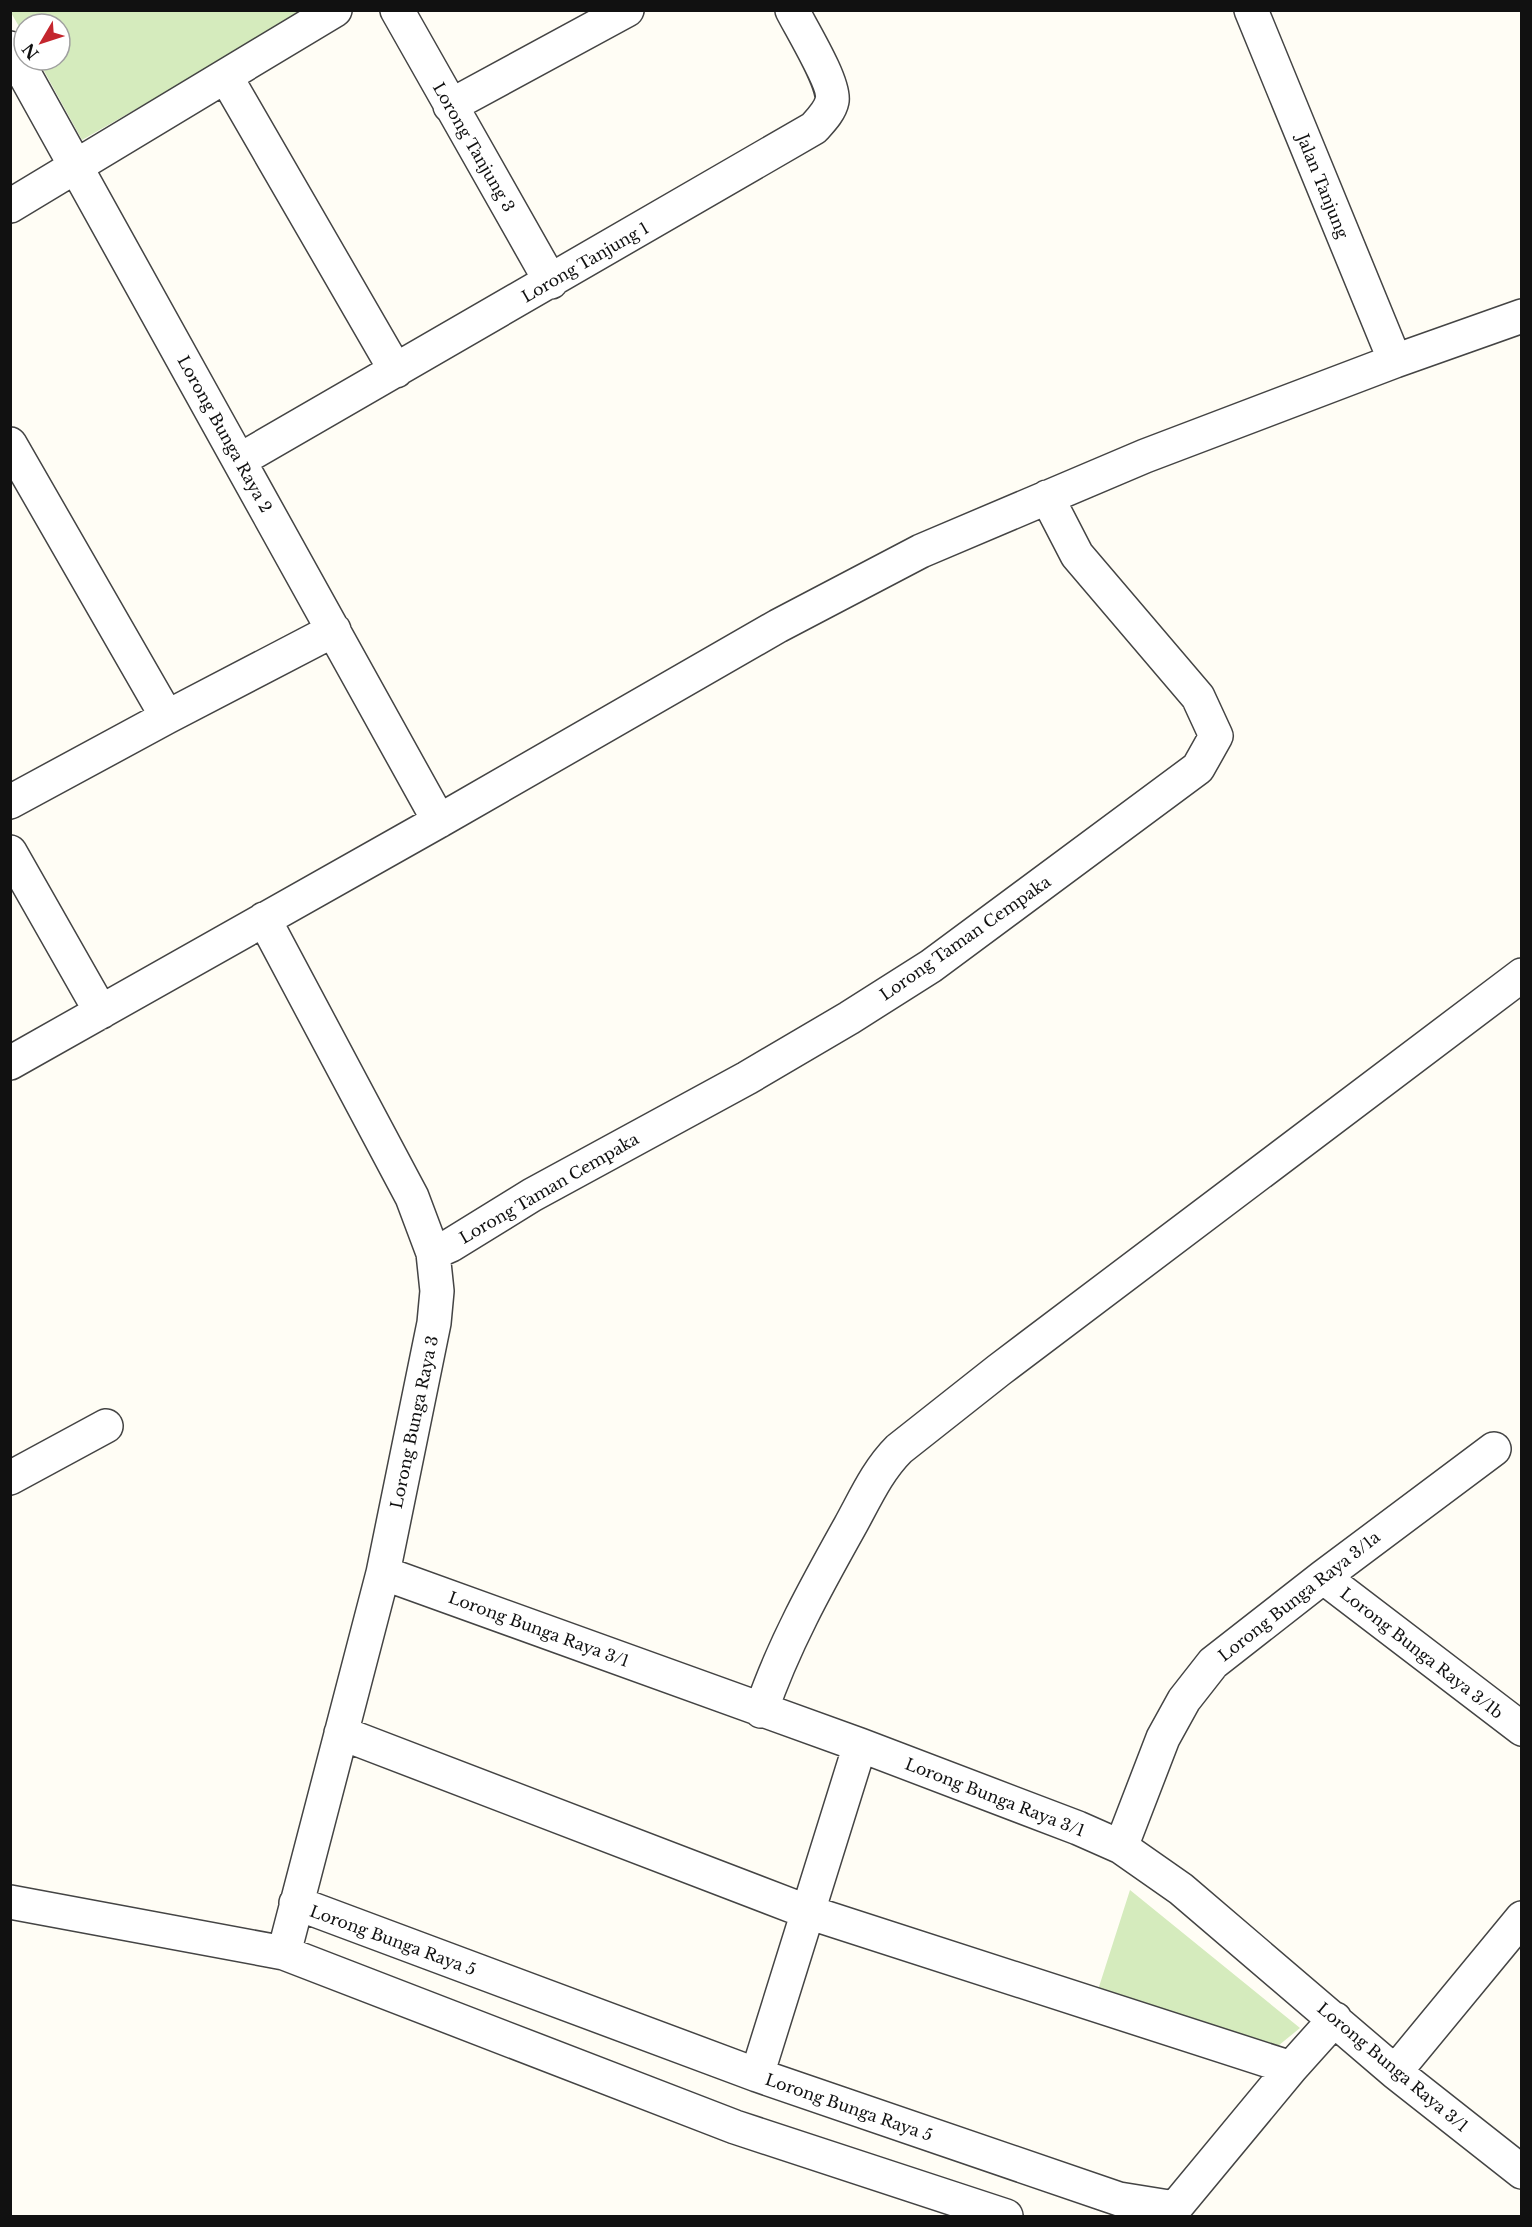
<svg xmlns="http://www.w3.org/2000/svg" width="1532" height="2227" font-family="'Libre Baskerville',serif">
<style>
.green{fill:#d5ebbd}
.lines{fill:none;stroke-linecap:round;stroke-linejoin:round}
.minor-casing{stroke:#444;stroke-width:36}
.minor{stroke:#fff;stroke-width:33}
.labels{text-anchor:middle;stroke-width:6;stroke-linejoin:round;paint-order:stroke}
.street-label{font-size:16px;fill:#111;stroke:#fff}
</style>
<rect width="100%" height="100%" fill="#fffdf5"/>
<path class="green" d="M10,11h297l-225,129 -44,-80h22v-36h-36v11z
M1130,1890l170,138 -27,22 -176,-57z"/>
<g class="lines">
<defs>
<path id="minor" d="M397,10l154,272
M1251,10l144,351
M10,48l429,773
M226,77l170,294
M450,106l177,-96
M10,206l325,-196
M10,444l157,273
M240,460l574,-332c7,-8 16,-17 18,-27 4,-16 -31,-73 -40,-91
M10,802l157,-85 167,-87
M10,852l91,160
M264,919l148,278 21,56 4,38 -3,32 -51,250 -99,380
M10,1063l429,-242 339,-195 143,-75 224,-95 250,-95 127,-45
M433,1253l18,-8 81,-50 215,-117 102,-60 82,-52 267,-198 18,-32 -18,-39 -121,-142 -30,-58
M10,1478l96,-52
M383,1573l477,172 218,83 43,19 60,42 214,183 127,100
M1323,1577l199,152
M761,1711c22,-65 56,-126 89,-185 15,-27 27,-55 49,-77l100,-79 523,-395
M341,1733l467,179 483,156
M1121,1847l42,-109 21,-38 29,-37 110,-86 171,-128
M10,1902l274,51 451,174 271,89
M296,1903l461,172 362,124 56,9
M1395,2072l127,-154
M757,2075l103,-330
M1175,2208l116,-140 44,-49"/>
</defs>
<use href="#minor" class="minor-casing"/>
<use href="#minor" class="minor"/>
</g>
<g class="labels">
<g class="street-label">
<text transform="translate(474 147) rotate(60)" y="6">Lorong Tanjung 3</text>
<text transform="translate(1323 186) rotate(68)" y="6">Jalan Tanjung</text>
<text transform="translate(585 262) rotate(-30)" y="6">Lorong Tanjung 1</text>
<text transform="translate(225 434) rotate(61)" y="6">Lorong Bunga Raya 2</text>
<text transform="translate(965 938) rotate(-35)" y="6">Lorong Taman Cempaka</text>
<text transform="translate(549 1188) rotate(-30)" y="6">Lorong Taman Cempaka</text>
<text transform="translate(414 1422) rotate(-78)" y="6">Lorong Bunga Raya 3</text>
<text transform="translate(1299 1596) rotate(-38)" y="6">Lorong Bunga Raya 3/1a</text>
<text transform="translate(539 1629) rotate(20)" y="6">Lorong Bunga Raya 3/1</text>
<text transform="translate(1422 1653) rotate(38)" y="6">Lorong Bunga Raya 3/1b</text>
<text transform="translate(995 1797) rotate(21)" y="6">Lorong Bunga Raya 3/1</text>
<text transform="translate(393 1940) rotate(20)" y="6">Lorong Bunga Raya 5</text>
<text transform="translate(1393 2067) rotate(40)" y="6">Lorong Bunga Raya 3/1</text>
<text transform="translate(849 2107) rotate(19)" y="6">Lorong Bunga Raya 5</text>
</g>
</g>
<rect width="1532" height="2227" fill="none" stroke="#111111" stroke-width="24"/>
<g transform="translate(42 42) rotate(231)"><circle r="28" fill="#ffffff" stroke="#a0a0a0" stroke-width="1.5"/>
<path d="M0-4.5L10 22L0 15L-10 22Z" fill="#c4262e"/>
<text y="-9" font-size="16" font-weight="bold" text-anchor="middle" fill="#111111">N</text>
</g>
</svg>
